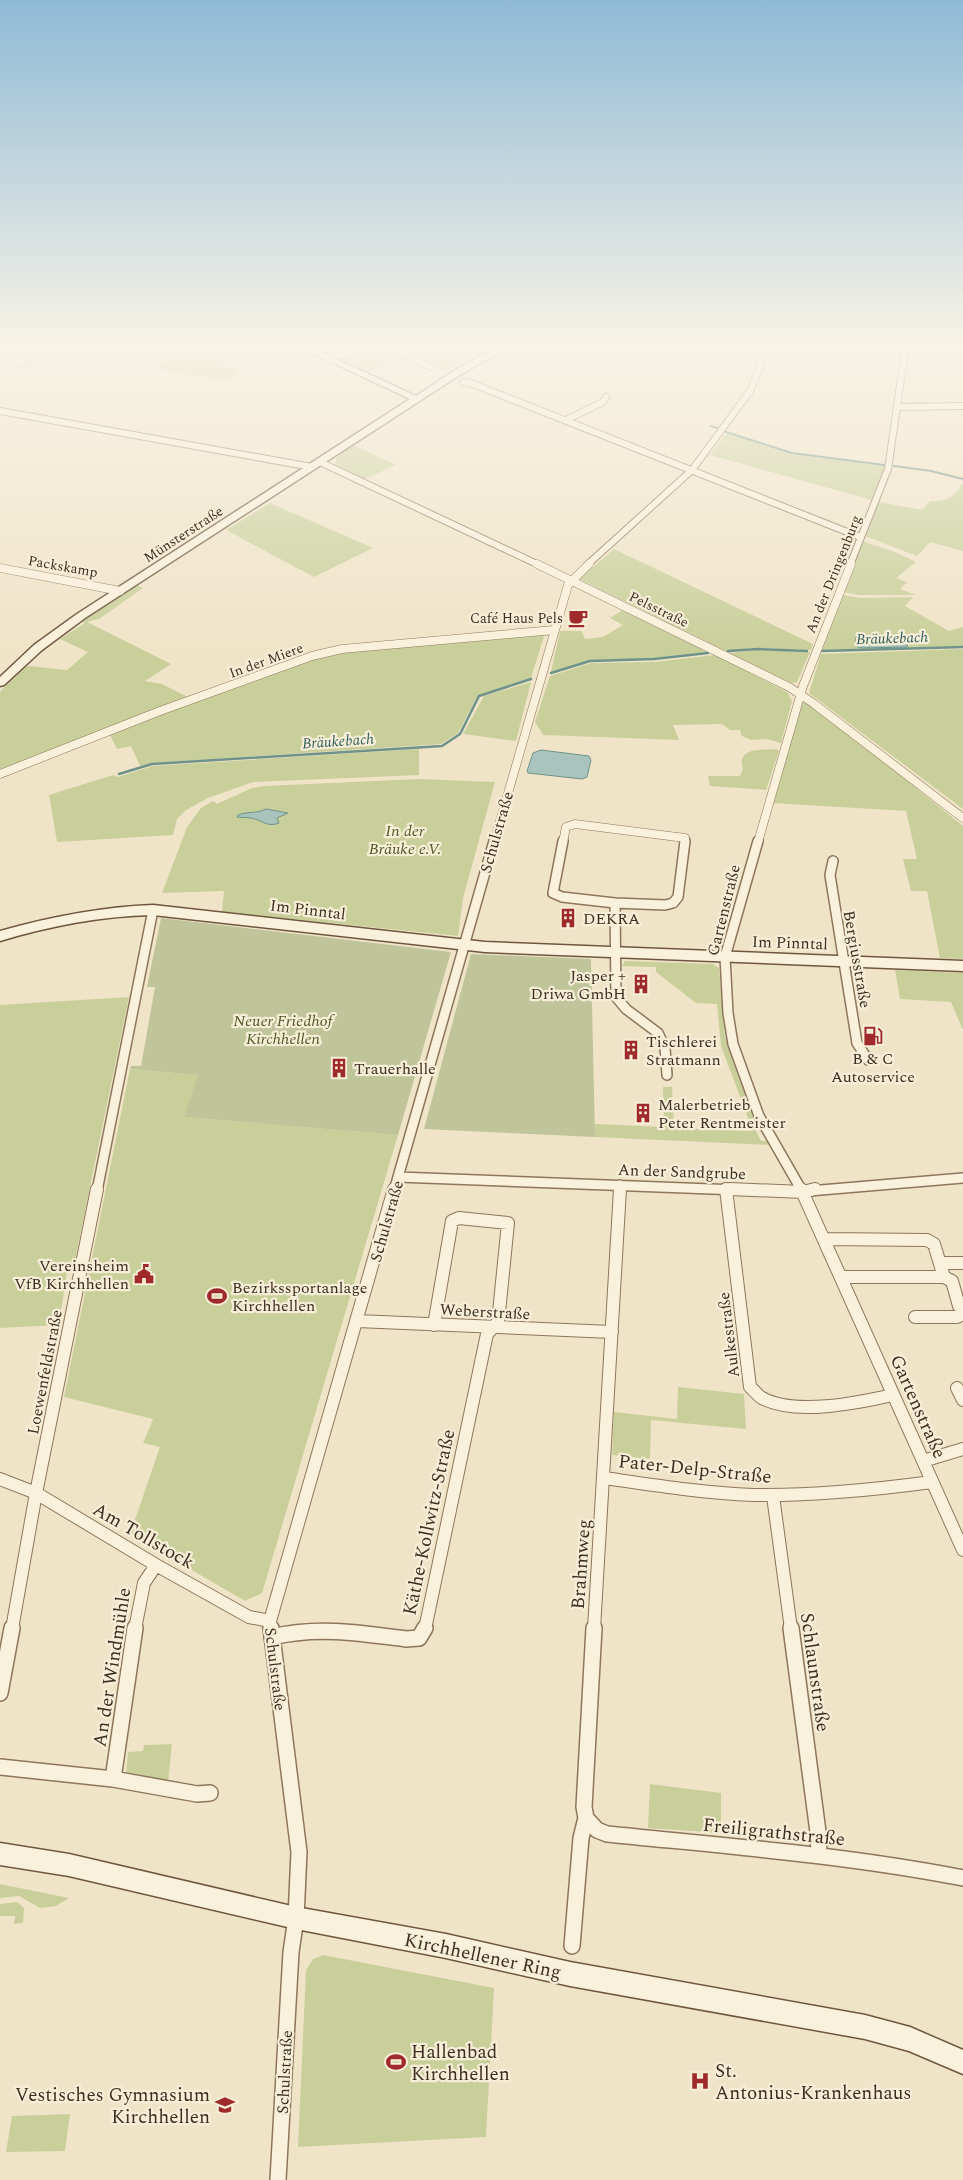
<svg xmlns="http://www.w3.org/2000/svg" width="963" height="2180" font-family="Spectral,serif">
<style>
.green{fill:#c9cf9b}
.cemetery{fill:#bfc49a}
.water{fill:#a9c4bc;stroke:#6f938a}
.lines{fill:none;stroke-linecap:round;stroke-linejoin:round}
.stream-far1{stroke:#6f938a;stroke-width:2}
.stream{stroke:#6f938a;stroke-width:2.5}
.street-far4-casing{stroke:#8d765c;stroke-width:8}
.street-far3-casing{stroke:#8d765c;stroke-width:9}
.street-far2-casing{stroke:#8d765c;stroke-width:12}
.street-far1-casing{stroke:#8d765c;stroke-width:14}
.street-casing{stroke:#8d765c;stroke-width:18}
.secondary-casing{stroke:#6f573f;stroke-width:3}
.street-far4{stroke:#faf1dc;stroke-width:6}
.street-far3{stroke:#faf1dc;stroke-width:8}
.street-far2{stroke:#faf1dc;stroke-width:9}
.street-far1{stroke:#faf1dc;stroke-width:12}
.street{stroke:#faf1dc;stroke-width:15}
.secondary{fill:#faf1dc;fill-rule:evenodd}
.labels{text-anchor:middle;stroke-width:4.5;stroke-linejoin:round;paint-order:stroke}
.far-street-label{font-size:14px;fill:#3d2e20;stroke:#f7eed8}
.far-poi-label{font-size:14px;fill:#3d2e20;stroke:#f7eed8;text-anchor:end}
.far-water-label{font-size:15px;font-style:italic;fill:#2f5d5a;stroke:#f7eed8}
.park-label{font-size:16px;font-style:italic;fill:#4d5a26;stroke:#f7eed8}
.street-label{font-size:16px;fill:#3d2e20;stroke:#f7eed8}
.poi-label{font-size:16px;fill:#3d2e20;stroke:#f7eed8;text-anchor:start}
.near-street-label{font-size:19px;fill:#3d2e20;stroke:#f7eed8}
.near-poi-label{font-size:19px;fill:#3d2e20;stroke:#f7eed8;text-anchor:start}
</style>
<rect width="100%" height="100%" fill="#f0e4c8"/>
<path class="green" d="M0,344h75c-16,15 -40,23 -61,27l24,-20z
M188,344h22l27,5 -19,16 24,6 -14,10 -74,-12z
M373,344h8l24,13 -41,16 -30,-14z
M428,344h48l12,6 -13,5 -29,17 -35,-15 25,-10z
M727,433l65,21 93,12 -13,34 -162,-45z
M353,445l43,20 -34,15 -27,-16 2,-7z
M963,483v68l-33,-9 -13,14 -52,-20 13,-34 44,8 8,-9c17,1 24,-4 33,-18z
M270,503l103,45 -59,29 -88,-47z
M862,541l33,11 21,10 -20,16 11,4 -7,7 16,6h-58l-15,-3z
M614,549l199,95 -2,6 -55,-2 -30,3 -147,-72z
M137,585l6,3 -44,31 -12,3 84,42 -26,17 17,3 26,13 -188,74v-79c8,-9 16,-22 28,-26l39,4 21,-18 -28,-13 25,-16 -5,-2 3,-2z
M843,595l17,3 53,-1 -8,9 44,25 14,-4v19l-141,5z
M623,610l84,42 -52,6 -64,2 -40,12 9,-41h22l3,8 18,-2 20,-12 -13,-7z
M545,633l-14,45 -53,17 -20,38 -17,11 -290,19 -11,3 -9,-20 -14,3 -8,-16 212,-77 29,-5z
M963,649v160l-154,-116 12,-39z
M757,650l53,2 -13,30 -5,1 -63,-30z
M715,655l72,37 5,9 -11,42 -14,-4 -16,1 -9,-4 -2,-6h-10l-8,-6 -49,1 6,15 -136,-5 -8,-13 15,-46 41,-13 64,-1z
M531,682l-15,59 -53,-7 21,-38z
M806,702l46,34 111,90v133l-23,-1 -13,-67h-16l-8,-32h14l-11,-48 -134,-8 29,-100z
M419,749v26l-166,7 -45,16 -22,12 -9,9 -4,16 -116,7 -8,-47 64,-20 5,2 35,-11z
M776,749l3,2 -13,39 -56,-4 -2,-10h32l3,-7c-7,-22 19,-19 33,-20z
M420,779l75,3 -32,116 -5,38 -236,-24 2,-21 -62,2 25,-66 14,-19 12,-7 4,3 35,-16 13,-2z
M625,961l88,3 6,4 6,68 28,81 -2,4 10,20h8l2,4 -176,-8v-13l69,3 -1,-40h9l2,41 79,3 -32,-85 -4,-42 -21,-1 -40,-31v-5l-34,-1z
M895,970l68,3v57l-12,-28 -51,-3z
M129,997l-55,268 -10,1v4l3,2 -8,53 -59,3v-323z
M130,1069l69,6 -14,42 213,18 -136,458 -17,8 -115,-67 30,-87 -17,-4 10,-24 -89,-22z
M678,1387l66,7 2,35 -95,-9 -1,39 -38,-4 2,-43 63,7z
M172,1744l-4,39 -42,-8 2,-23 15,-1 1,-6z
M650,1784l71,9v40l-73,-5z
M0,1884l69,14 -13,8 -16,2 -21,-12 -19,2z
M17,1902l7,6 -1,15 -9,1 1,-8h-15v-12z
M323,1955l171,33 -8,149 -188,10 8,-177 7,-11z
M70,2114l-5,37 -59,1 6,-36z"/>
<path class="cemetery" d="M161,918l290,34 -53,183 -214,-18 14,-42 -68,-6 1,-3h10l14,-79h-8z
M471,954l120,5 4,178 -171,-8z"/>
<path class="water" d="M900,635l8,7 -1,5 -46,1 -6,-2 1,-9 4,-1z
M541,750l48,6 2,4 -4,17 -5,2 -54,-6 -1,-2 6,-18z
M266,809l22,4 -11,5 2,5c-12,5 -18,-4 -29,-5 -4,-1 -8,0 -13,-1l1,-2c10,-4 18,-1 28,-6z"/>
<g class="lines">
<path class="stream-far1" d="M711,426l6,2
M726,432l66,21 92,12
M894,466l37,5 32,8"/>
<path class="stream" d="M728,651l30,-2 49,2
M822,651l141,-4
M551,673l39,-12 64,-2 54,-6
M119,774l33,-10 290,-18 18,-12 19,-38 52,-17"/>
<defs>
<path id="street-far4" d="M383,344l48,23
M481,344l18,7
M328,360l43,-16
M463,382l10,2 387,153
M898,407l65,-1
M0,411l312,56
M566,420l37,-18 3,-5
M320,462l219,103
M587,565l105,-95 58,-79 9,-21 5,-26
M850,565l38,-96 18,-125"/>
<path id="street-far3" d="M537,564l252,123 24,16 150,115
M0,568l120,23
M0,774l160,-63 152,-55 30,-7 212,-19
M494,842l74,-257 21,-21
M563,842l3,-15 9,-3 110,14v4
M758,842l45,-156 48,-122"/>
<path id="street-far2" d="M563,841l-10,52 9,4 53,6
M758,841l-33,116 3,56 5,31 26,72 43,75
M833,861l-3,14 27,168 11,17
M615,903l50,2 8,-2 5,-6 7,-56
M615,903l1,94 10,12 32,24 7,15 2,27
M398,1177l366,14
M97,1191l56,-281
M394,1191l100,-350
M620,1191v-6
M809,1191l154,-13"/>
<path id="street-far1" d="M726,1189l24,198c4,3 7,8 12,11 33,18 95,5 131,-3
M730,1189l73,3 12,-3
M801,1189l162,361
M824,1239l103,1 7,4 10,33h-103
M940,1263h23
M944,1277l8,4 7,25 4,2
M915,1317h42l4,-2 2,-6
M357,1321l255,11
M957,1388l6,12
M923,1461l40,-12
M604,1478c49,7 99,15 149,17 60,1 119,-5 179,-13
M0,1479l36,14 120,72 93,52 21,4
M773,1496l18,133
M12,1629l24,-136 61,-304
M135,1629l9,-46 12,-18
M271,1629l-1,-8 124,-432
M425,1629l62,-295 11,-12 10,-99 -49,-5 -7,3 -18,104
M594,1629l26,-440"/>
<path id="street" d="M271,1628l28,224 -3,66 -5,34 -13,228
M791,1628l27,204 1,23
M272,1637c45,-11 89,-4 134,2l13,-1 6,-10
M0,1693l12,-65
M0,1767l113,12 22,-151
M113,1779l84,15 13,-1
M586,1818l11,12 10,4c119,12 238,21 356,44
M572,1946l9,-108 5,-20 -2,-11 10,-179"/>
<path id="secondary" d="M293,344h11l112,52c30,-19 71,-52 107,-52l-39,17 -29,17 -370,240 -43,32 -38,35 -4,1v-9l34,-32 43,-31 333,-215z
M153,905l332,37 478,19v10l-478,-19 -332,-37c-53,1 -103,11 -153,26v-10c50,-14 100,-24 153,-26z
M0,1843l69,11 227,53 150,27 124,28 295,53 45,12 53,23v24l-54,-23 -44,-12 -295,-53 -124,-28 -150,-29 -227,-53 -69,-11z"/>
</defs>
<use href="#street-far4" class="street-far4-casing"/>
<use href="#street-far3" class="street-far3-casing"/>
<use href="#street-far2" class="street-far2-casing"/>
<use href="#street-far1" class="street-far1-casing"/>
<use href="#street" class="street-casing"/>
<use href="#secondary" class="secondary-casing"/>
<use href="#street-far4" class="street-far4"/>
<use href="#street-far3" class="street-far3"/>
<use href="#street-far2" class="street-far2"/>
<use href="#street-far1" class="street-far1"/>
<use href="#street" class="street"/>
<use href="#secondary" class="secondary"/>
</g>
<linearGradient id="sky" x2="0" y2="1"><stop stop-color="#8fbad6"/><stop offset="0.53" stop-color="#f8f3e6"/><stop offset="1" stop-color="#f8f3e6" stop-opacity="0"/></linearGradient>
<rect width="963" height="650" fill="url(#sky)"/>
<defs>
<symbol id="cafe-bare" viewBox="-9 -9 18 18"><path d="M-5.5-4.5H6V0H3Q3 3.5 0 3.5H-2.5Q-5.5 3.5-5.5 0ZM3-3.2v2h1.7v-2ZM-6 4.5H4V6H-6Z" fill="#9e2a2b" stroke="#f7eed8" stroke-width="2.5" paint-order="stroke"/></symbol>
<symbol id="building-bare" viewBox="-9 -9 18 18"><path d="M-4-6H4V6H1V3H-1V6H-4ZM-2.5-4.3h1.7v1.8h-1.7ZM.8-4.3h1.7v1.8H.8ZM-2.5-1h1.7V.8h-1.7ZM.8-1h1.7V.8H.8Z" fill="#9e2a2b" stroke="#f7eed8" stroke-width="2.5" paint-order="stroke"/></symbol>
<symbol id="fuel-bare" viewBox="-9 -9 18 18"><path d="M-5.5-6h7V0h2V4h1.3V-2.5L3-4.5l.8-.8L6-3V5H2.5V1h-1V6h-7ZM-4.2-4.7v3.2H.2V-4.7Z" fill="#9e2a2b" stroke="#f7eed8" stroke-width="2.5" paint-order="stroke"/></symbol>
<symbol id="civic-bare" viewBox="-9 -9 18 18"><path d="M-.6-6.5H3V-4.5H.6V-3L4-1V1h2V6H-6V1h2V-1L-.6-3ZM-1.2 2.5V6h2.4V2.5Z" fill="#9e2a2b" stroke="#f7eed8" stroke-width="2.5" paint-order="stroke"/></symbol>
<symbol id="stadium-bare" viewBox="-9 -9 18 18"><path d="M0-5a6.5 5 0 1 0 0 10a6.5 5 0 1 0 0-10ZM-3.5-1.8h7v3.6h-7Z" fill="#9e2a2b" stroke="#f7eed8" stroke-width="2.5" paint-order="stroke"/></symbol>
<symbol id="hospital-bare" viewBox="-9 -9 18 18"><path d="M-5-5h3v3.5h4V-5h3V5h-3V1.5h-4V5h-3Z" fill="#9e2a2b" stroke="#f7eed8" stroke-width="2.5" paint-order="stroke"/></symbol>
<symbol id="school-bare" viewBox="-9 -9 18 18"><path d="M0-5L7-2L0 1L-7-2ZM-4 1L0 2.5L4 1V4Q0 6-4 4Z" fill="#9e2a2b" stroke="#f7eed8" stroke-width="2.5" paint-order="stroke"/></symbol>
</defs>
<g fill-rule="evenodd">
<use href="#cafe-bare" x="564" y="604" width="28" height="28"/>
<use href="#building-bare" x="554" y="904" width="28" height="28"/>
<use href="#building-bare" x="627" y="970" width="28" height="28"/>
<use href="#fuel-bare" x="859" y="1022" width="28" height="28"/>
<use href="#building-bare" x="617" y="1036" width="28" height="28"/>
<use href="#building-bare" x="325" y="1054" width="28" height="28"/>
<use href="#building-bare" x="629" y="1099" width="28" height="28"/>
<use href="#civic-bare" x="130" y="1260" width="28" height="28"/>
<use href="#stadium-bare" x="203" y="1282" width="28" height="28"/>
<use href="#stadium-bare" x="382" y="2048" width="28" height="28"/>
<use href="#hospital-bare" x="686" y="2067" width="28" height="28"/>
<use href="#school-bare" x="211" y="2091" width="28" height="28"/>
</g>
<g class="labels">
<g class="far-street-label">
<text transform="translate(183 534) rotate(-33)" y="5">Münsterstraße</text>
<text transform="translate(63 566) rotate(10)" y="5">Packskamp</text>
<text transform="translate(833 574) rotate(-68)" y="5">An der Dringenburg</text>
<text transform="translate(659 609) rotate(26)" y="5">Pelsstraße</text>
<text transform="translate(266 660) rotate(-20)" y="5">In der Miere</text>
</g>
<g class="far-poi-label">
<text x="563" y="623">Café Haus Pels</text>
</g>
<g class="far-water-label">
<text transform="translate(892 638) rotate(-2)" y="5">Bräukebach</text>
<text transform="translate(338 741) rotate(-4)" y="5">Bräukebach</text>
</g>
<g class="park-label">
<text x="405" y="836">In der<tspan x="405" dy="18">Bräuke e.V.</tspan></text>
<text x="283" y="1026">Neuer Friedhof<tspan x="283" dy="18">Kirchhellen</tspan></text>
</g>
<g class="street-label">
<text transform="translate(496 832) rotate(-74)" y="6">Schulstraße</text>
<text transform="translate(308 909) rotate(7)" y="6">Im Pinntal</text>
<text transform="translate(723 910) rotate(-76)" y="6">Gartenstraße</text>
<text transform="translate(790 942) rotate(2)" y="6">Im Pinntal</text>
<text transform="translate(858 959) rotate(80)" y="6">Bergiusstraße</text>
<text transform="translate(682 1171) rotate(2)" y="6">An der Sandgrube</text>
<text transform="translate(386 1221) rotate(-74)" y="6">Schulstraße</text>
<text transform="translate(485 1311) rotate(3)" y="6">Weberstraße</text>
<text transform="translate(728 1335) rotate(-97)" y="6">Aulkestraße</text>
<text transform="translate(44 1372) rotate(-79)" y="6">Loewenfeldstraße</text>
<text transform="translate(276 1669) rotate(83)" y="6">Schulstraße</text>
<text transform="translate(284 2072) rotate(-87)" y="6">Schulstraße</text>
</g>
<g class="poi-label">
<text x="583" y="924">DEKRA</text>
<text x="626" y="981" text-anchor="end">Jasper +<tspan x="626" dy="18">Driwa GmbH</tspan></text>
<text x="646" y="1047">Tischlerei<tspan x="646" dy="18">Stratmann</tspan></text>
<text x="873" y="1064" text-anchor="middle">B &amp; C<tspan x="873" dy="18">Autoservice</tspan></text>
<text x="354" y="1074">Trauerhalle</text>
<text x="658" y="1110">Malerbetrieb<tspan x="658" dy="18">Peter Rentmeister</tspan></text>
<text x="129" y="1271" text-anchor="end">Vereinsheim<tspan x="129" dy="18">VfB Kirchhellen</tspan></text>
<text x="232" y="1293">Bezirkssportanlage<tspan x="232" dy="18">Kirchhellen</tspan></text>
</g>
<g class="near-street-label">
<text transform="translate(919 1406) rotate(66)" y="7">Gartenstraße</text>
<text transform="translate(695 1468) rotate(6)" y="7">Pater-Delp-Straße</text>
<text transform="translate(428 1522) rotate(-78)" y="7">Käthe-Kollwitz-Straße</text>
<text transform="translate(144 1535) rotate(30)" y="7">Am Tollstock</text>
<text transform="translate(580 1564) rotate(-86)" y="7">Brahmweg</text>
<text transform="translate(111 1667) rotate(-81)" y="7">An der Windmühle</text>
<text transform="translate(816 1672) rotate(82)" y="7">Schlaunstraße</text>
<text transform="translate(774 1831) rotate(6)" y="7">Freiligrathstraße</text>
<text transform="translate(483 1955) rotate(12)" y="7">Kirchhellener Ring</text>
</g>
<g class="near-poi-label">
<text x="411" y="2058">Hallenbad<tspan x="411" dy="22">Kirchhellen</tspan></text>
<text x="715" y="2077">St.<tspan x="715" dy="22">Antonius-Krankenhaus</tspan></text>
<text x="210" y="2101" text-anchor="end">Vestisches Gymnasium<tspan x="210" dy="22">Kirchhellen</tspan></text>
</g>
</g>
</svg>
